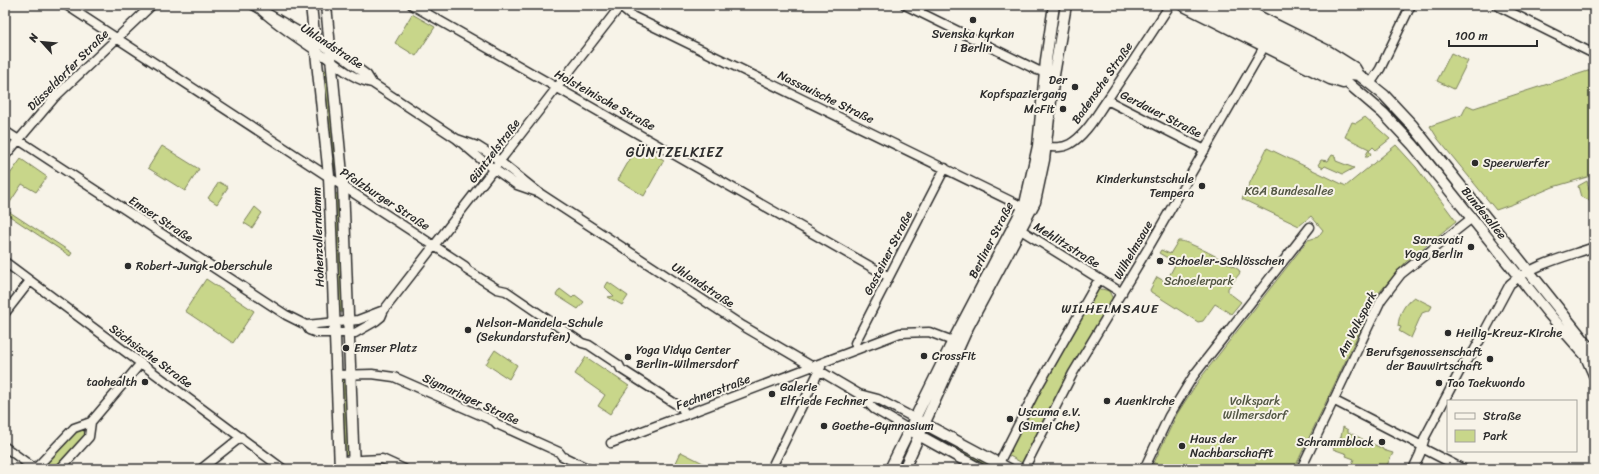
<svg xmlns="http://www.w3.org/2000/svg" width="1599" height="474" font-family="Sriracha,sans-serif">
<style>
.green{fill:#c8d68a;stroke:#7a805a}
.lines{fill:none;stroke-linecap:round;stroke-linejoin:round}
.minor-casing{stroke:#2b2b2b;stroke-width:11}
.major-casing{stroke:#2b2b2b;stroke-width:13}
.minor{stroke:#f7f3e8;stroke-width:8}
.major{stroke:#f7f3e8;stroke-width:10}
.poi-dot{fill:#2b2b2b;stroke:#f7f3e8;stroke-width:1.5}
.labels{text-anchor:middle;stroke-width:4;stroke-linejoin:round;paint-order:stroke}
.poi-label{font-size:12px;fill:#2b2b2b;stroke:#f7f3e8;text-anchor:start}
.street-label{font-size:12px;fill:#2b2b2b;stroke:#f7f3e8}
.park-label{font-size:12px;fill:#525643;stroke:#f7f3e8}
.neighbourhood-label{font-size:13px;letter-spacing:1px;fill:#2b2b2b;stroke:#f7f3e8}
.quarter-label{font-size:14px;letter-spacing:1px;fill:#2b2b2b;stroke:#f7f3e8}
</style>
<rect width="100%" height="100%" fill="#f7f3e8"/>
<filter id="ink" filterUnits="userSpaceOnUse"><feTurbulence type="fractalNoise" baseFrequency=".025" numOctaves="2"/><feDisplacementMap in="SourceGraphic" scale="8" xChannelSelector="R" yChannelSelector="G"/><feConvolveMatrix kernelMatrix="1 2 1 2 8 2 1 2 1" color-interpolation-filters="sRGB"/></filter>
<g filter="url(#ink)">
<path class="green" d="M412,14l23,13 -19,29 -21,-13z
M1451,53l17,8 -14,28 -17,-8z
M322,68l6,4 10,99 -6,-4z
M1594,69v106l-41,12 -40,17 -17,6 -58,-71 -8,-13 32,-11 5,-10 7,3z
M1365,117l25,22 -14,11 -3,-3 -4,4 2,3 -3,3h-3l4,-8 -24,-12 7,-15 4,1z
M638,145l26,15 -20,36 -26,-16z
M1396,145l20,22 40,54 -51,42 -28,32 -83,174h-143l26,-55 22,-34 109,-140 10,-3 5,-7 -12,-14 -12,10 -57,-27 25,-51 79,38z
M162,146l37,23 -14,22 -37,-23z
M1332,155l3,1 1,5 18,7 -11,6 -18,-8 -2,2 -5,-3 3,-5 7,1z
M21,159l26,18 -11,15 -14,-8 -15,23 -2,-1v-25z
M1587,181l2,8 5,6 -2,6 -11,-4 -3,-11z
M219,182l9,5 -11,17 -9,-6z
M333,192l6,3 5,117h-6z
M255,207l7,6 -10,15 -8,-5z
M5,209l67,44 -2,3 -65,-43z
M1178,241c8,-2 53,23 61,29l1,3 -12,15v4l13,10 -10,12 -16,-10 -12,17 -5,1 -47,-30 -1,-2 7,-13 9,5 10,-19 -17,-10 2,-3 9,4z
M206,279l48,32 -21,32 -48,-32z
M608,282l20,14 -6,9 -14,-8 6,-1 -9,-9z
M560,289l12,9 3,-3 9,7 -6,7 -22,-14z
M1102,289l7,2 4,8 -89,165 -18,-10h2l35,-70 54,-94z
M1414,297l18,9 -2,4 -8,3 -11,25 -12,-7 2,-4 -3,-1c1,-12 6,-22 16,-29z
M495,350l22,15 -8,14 -23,-15z
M586,357l43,29 -19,28 -12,-8 7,-11 -30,-21z
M341,377h5l3,80h-5z
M1343,427l5,3v2l35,17v1l10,3 -8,16h-35l4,-10 -8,-3 1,-2 -14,-5 8,-12z
M80,429l4,2 2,5 -29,33h-6l-7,-5 31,-33z
M936,434l53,29 -2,5 -53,-29z
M681,452l34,17h-42z"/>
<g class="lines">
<defs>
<path id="minor" d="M66,5l399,261 2,4 30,19 9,2 76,52 7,2 30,20 2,4 61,39 3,7
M253,5l88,51 26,19 5,8
M412,5l477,272
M618,5l12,10 393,192
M905,5l132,65 13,4
M1496,5l98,49
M262,11c19,17 41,31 62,45 15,10 30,24 48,27l85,56 26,22 34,24 20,7
M1370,84l10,-15 31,-64
M1107,100l98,50
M5,131l281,184 20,10 3,5 8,3h38l21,-12 5,-4 3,-7 237,-305
M457,139l20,7 16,10 45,36 205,134 116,68 15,15 36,21
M1040,146c10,1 21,3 30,-2 16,-9 27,-30 37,-44 22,-32 42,-63 63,-95
M5,156l50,-59 97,-92
M1021,230l101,63
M5,262l278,207
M5,313l25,-32
M306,325l52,-5 26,-10
M857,349l-2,-6 90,-175
M336,375l36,-1 22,3 100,44 3,3 62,28 3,4 27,13
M859,394l19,5 38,20
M1333,400l89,46
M611,443l289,-110 29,-1 24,9
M5,447l30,22
M1422,448l41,21
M340,461l42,-2 22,10
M35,469l39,-41 17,-6 50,-59
M60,469l29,-32 2,-15
M201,469l40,-32
M771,469l50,-102
M996,469l41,-81 62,-109
M1024,469l49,-96 77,-128 115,-200
M1144,469l25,-53 25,-41 116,-148
M1301,469l80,-169 20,-26 71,-56
M1413,469l7,-15 5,-17 38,-72 11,-14 36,-67c23,-20 56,-27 84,-37"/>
<path id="major" d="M311,5l18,171 11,293
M326,5l17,180 11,284
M1182,5l148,74 13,4
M1200,5l135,67 48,41 30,32 136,169 45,51
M1218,5l105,52 28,17 8,1 25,20 29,31 181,227
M1236,5l92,46 27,17 4,7
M1587,359l7,16
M919,421l90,48
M915,433l65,36
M890,469l63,-128 72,-137 13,-58 8,-86 8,-55
M904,469l64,-142 67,-125 9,-42 10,-85 12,-70"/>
</defs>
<use href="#minor" class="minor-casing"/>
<use href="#major" class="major-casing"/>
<use href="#minor" class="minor"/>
<use href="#major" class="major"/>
</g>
</g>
<g class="poi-dot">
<circle cx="973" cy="20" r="4"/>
<circle cx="1075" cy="87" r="4"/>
<circle cx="1063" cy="109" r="4"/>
<circle cx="1475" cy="163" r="4"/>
<circle cx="1202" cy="186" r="4"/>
<circle cx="1471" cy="247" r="4"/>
<circle cx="1160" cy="261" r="4"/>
<circle cx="128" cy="266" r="4"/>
<circle cx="468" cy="330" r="4"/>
<circle cx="1448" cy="333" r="4"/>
<circle cx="346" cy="348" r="4"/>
<circle cx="924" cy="356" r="4"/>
<circle cx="628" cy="357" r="4"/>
<circle cx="1490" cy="359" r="4"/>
<circle cx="145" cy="382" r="4"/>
<circle cx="1439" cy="383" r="4"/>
<circle cx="772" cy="394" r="4"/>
<circle cx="1107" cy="401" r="4"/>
<circle cx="1010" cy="419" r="4"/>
<circle cx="824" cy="426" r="4"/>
<circle cx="1382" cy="442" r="4"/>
<circle cx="1182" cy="446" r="4"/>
</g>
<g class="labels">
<g class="poi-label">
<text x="973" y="38" text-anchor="middle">Svenska kyrkan<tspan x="973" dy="14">i Berlin</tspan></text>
<text x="1067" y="84" text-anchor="end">Der<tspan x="1067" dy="14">Kopfspaziergang</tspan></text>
<text x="1055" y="113" text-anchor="end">McFit</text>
<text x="1483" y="167">Speerwerfer</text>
<text x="1194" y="183" text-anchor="end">Kinderkunstschule<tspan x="1194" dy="14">Tempera</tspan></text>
<text x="1463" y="244" text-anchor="end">Sarasvati<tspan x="1463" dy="14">Yoga Berlin</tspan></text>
<text x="1168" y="265">Schoeler-Schlösschen</text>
<text x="136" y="270">Robert-Jungk-Oberschule</text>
<text x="476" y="327">Nelson-Mandela-Schule<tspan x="476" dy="14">(Sekundarstufen)</tspan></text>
<text x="1456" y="337">Heilig-Kreuz-Kirche</text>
<text x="354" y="352">Emser Platz</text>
<text x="636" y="354">Yoga Vidya Center<tspan x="636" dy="14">Berlin-Wilmersdorf</tspan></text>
<text x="1482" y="356" text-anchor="end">Berufsgenossenschaft<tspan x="1482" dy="14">der Bauwirtschaft</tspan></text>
<text x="932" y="360">CrossFit</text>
<text x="137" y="386" text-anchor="end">taohealth</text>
<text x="1447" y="387">Tao Taekwondo</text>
<text x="780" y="391">Galerie<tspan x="780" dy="14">Elfriede Fechner</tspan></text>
<text x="1115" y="405">Auenkirche</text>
<text x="1018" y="416">Uscuma e.V.<tspan x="1018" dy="14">(Simei Che)</tspan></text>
<text x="832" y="430">Goethe-Gymnasium</text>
<text x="1190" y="443">Haus der<tspan x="1190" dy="14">Nachbarschafft</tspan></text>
<text x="1374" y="446" text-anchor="end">Schrammblock</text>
</g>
<g class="street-label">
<text transform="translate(332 46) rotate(33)" y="4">Uhlandstraße</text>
<text transform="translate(68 70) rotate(-45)" y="4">Düsseldorfer Straße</text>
<text transform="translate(1102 83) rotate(-55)" y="4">Badensche Straße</text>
<text transform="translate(826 97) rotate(26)" y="4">Nassauische Straße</text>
<text transform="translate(605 100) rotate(29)" y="4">Holsteinische Straße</text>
<text transform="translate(1161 114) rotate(27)" y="4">Gerdauer Straße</text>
<text transform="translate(494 151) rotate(-53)" y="4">Güntzelstraße</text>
<text transform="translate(385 199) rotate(33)" y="4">Pfalzburger Straße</text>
<text transform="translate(1484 213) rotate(51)" y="4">Bundesallee</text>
<text transform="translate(161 219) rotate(33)" y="4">Emser Straße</text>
<text transform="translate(318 237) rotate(-92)" y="4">Hohenzollerndamm</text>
<text transform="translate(991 240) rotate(-63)" y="4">Berliner Straße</text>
<text transform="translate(1067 245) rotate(32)" y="4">Mehlitzstraße</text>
<text transform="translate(1133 250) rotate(-60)" y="4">Wilhelmsaue</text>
<text transform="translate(888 253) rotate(-63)" y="4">Gasteiner Straße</text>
<text transform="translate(703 285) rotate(33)" y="4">Uhlandstraße</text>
<text transform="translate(1357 324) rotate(-63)" y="4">Am Volkspark</text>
<text transform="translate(151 356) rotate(36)" y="4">Sächsische Straße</text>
<text transform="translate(713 392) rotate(-21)" y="4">Fechnerstraße</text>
<text transform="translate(471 399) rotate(25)" y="4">Sigmaringer Straße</text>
</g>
<g class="park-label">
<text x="1289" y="195">KGA Bundesallee</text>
<text x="1199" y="285">Schoelerpark</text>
<text x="1255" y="405">Volkspark<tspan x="1255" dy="14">Wilmersdorf</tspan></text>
</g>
<g class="neighbourhood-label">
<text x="1110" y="313">WILHELMSAUE</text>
</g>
<g class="quarter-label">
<text x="675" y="157">GÜNTZELKIEZ</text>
</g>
</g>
<rect width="1599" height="474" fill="none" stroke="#f7f3e8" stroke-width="20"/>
<rect x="10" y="10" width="1579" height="454" fill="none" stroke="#2b2b2b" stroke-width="1.5" filter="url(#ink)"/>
<rect x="1447" y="400" width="130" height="52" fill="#f7f3e8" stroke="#a5a39c"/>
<rect x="1455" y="413" width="20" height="6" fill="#f7f3e8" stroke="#a5a39c"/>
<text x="1483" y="420" font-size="12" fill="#2b2b2b">Straße</text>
<rect x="1455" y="430" width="20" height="12" fill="#c8d68a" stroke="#a5a39c"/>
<text x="1483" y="440" font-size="12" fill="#2b2b2b">Park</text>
<g transform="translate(42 42) rotate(297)" stroke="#f7f3e8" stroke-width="3" paint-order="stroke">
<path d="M0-3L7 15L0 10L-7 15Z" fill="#2b2b2b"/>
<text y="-6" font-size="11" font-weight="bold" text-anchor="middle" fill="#2b2b2b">N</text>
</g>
<path d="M1449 40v6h88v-6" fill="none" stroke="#2b2b2b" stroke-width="2"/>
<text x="1455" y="40" font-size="12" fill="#2b2b2b" stroke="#f7f3e8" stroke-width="3" paint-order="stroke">100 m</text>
</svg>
